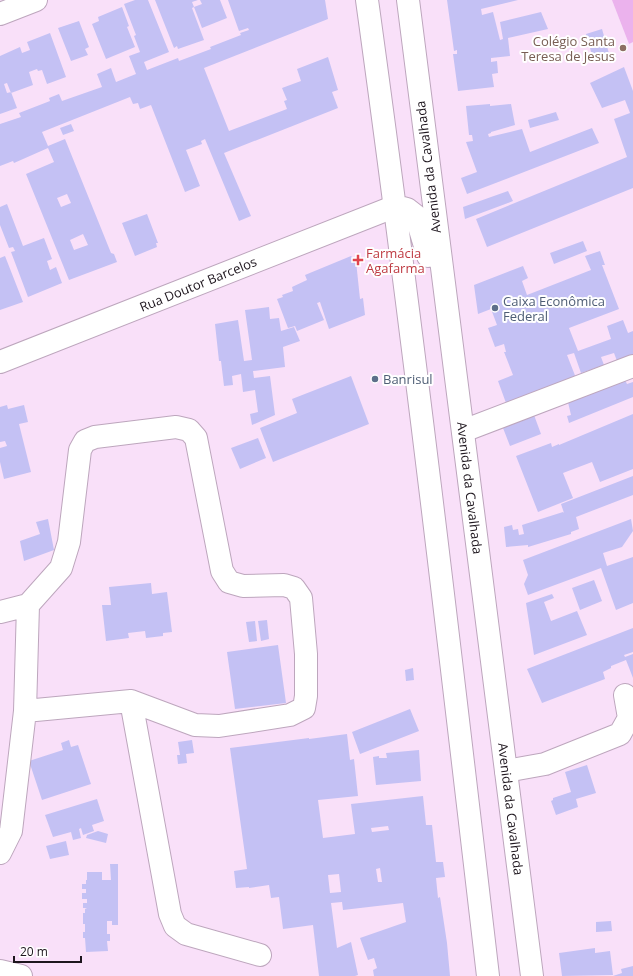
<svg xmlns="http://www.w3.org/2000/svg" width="633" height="976" font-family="'Open Sans',sans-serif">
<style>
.green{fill:#ebb2ed}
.building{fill:#c4c1f4;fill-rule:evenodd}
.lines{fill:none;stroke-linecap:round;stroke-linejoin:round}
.minor-casing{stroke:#bda6bd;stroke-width:24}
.major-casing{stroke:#bda6bd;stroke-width:24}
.minor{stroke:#fff;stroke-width:22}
.major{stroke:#fff;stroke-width:22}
.education-dot{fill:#8d6e63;stroke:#fff;stroke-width:1.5}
.health-dot{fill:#e0444e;stroke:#fff;stroke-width:1.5}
.service-dot{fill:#5c6f8a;stroke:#fff;stroke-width:1.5}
.labels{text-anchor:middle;stroke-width:4;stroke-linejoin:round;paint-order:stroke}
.education-label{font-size:13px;fill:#785e54;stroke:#fff;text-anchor:end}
.street-label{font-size:13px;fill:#1d151d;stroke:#fff}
.health-label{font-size:13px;fill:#be3a42;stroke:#fff;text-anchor:start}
.service-label{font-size:13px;fill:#4e5e75;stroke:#fff;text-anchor:start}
</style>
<rect width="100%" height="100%" fill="#f9e0f9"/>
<path class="green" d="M612,0h21v42l-4,2z"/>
<path class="building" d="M135,0h13l21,52 -25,10 3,8 31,-12 1,3 32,-12 -1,-2 31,-12 -1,-2 9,-3 -1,-2 -9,3 -11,-31h97l3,19 -124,49 25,63 58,-22 -3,-8 3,-1 -5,-12 19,-7 -4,-12 31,-12 10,33 -6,2 6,16 -114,45 27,63 -12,5 -34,-82 -4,2 1,3 -16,6 14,36 -15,6 -34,-87 -11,4 -2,-6 -5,1 -3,-7 -88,35 6,14 17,-7 46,114 3,1 3,8 -48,18 -43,-106 28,-12 -6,-14 -34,15 -1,-2 -13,5v-42l21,-7 -2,-4 31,-12 -1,-3 10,-4 3,7 40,-14 -5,-13 14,-6 5,14 20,-8 -7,-18 11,-4 -6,-16 2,-1 -12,-31zM67,194l4,9 -10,4 -4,-9zM83,234l5,11 -14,5 -4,-10z
M155,0h43l-6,2 2,5 8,-3 -2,-4h20l7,18 -25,10 -8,-21 -2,1 12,32 -26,9 -1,-3 -3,2z
M447,0h71l-37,9 1,6 11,-3 7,28 3,-1 -3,-17 41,-10 7,17 -40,9 2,18 -19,2v4l6,-1 1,12 -6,1 2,13 -36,4 -5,-37h4v-4l-3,1z
M122,7l7,19 -2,1 8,20 -29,12 -14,-35 7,-3 -1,-4z
M79,21l10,26 -4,2 3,6 -17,6 -13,-33z
M602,29l8,28 -16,5 -8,-28z
M50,33l16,44 -19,7 -5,-14 -4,1 -1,-2 -8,3 4,13 -22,8 -4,-10 -3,1 3,9 4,-1 6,16 -17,6v-58l20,-9 2,6 8,-3 -3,-8z
M624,67l9,24v97l-146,59 -11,-28 151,-62 -13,-38 16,-6 -5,-13 -23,8 -12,-25z
M490,104v2l21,-2 4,21 -24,7v1l-3,1 1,3 33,-8 8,23 62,-24 7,15 -132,51 -6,-16 16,-6 -11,-30 7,-1 -1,-6h-3l-3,-29z
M556,112l3,8 -29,8 -2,-8z
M71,124l3,7 -11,4 -3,-7z
M508,191l5,10 -48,18 -2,-12z
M7,204l16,42 21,-8 8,21 -5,2 3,9 6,-3 6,16 -34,14 -17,-45 4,-1 -2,-4 -4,1 -9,-23v-18z
M147,214l11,29h-2l1,4 -22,9 -13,-33z
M583,241l4,10 -33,13 -4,-11z
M600,251l5,14h-3l17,44 -50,19 9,23 33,-12 -4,-13 16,-6 5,13 5,-2v25l-16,5 -3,-8 -13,4 3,8 -23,8 -7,-20 -7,2 9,23 -70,25 -8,-22 15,-6 -9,-23h2l-2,-8 -9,3 -7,-19 9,-3 -6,-16 -13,5 -4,-29 49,-19 5,12 -6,3 5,14 64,-25 -6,-14z
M5,256l18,46 -23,8v-52z
M351,256l5,5 4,38 3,-1 2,17 -36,14 -9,-27 -3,1 7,17 -27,11 -2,-5 -7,2 -11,-29 6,-2 -1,-2 11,-4 -1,-4 15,-7 -2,-5z
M269,307l1,12 9,-1 2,13 13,-4 6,14 -17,6 2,20 -32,4 1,7 16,-2 5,39 -23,10 -2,-11 8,-2 -3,-22 -12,2 -2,-18 -9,2 1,9 -9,1 -3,-25h-2l-4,-37 23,-4 6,41 8,-1 -7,-50z
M351,376l18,48 -96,38 -13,-34 37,-15 -5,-14z
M625,380l2,4 6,-2v15l-64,26 -2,-7 4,-1 -4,-17z
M7,405l1,4 16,-4 4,17 -9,2 12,48 -27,7 -4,-17v-14l7,-2 -2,-5 -5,1v-35z
M633,414v55l-33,13 -8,-20 -29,11 10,25 -35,14 -22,-56 35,-13 1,4 7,-3v1z
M534,415l7,19 -31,12 -7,-18z
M258,438l8,20 -26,11 -9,-21z
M633,476v19l-57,22 3,12 -8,3v2l-43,13v-2l-22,2 -2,-20 8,-2 1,5 5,-1 1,6 5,-1 -2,-9 41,-13 1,1 -3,-9z
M48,519l6,31 -30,11 -4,-20 20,-7 -4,-12z
M631,519l2,12 -11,16 -19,6 4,13 26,-9v46l-17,7 -15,-42 -73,27 -4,-11 4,-9 -5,-15z
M594,580l8,21 -22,9 -8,-22z
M151,583l1,11 15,-2 5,40 -9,1v3l-17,2 -1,-7 -17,2 1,5 -23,3 -4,-36h9l-2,-18z
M552,594l2,4 -10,4 7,19 26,-10 10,24 -53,20 -8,-52z
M267,620l2,19 -8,2 -3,-20z
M255,621l2,20 -8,1 -3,-20z
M633,628v24l-9,3 1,2 8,-3v24l-7,-18 -15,6v2l-8,4 2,7 -63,24 -15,-34z
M278,645l8,58 -51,6 -8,-57z
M413,668l1,12 -8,1 -1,-11z
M410,709l9,22 -59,23 -8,-22z
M347,734l3,26 4,-1 4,37 -40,4 5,38 32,-4 -4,-30 72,-8 3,29h6l4,37h7l2,15 -9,1 2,20 2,-1 7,46 3,33h-76l-1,-6 4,-2 -3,-10 -6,2 -8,-22 46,-16 -3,-19 -60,7 -1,-8 -11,1 6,45 14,-6 7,33 -3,1h-36l-6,-51 -30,4 -4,-32 -8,1 -2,-13 -20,3v-1l-13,1 -2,-17 13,-2 -17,-121 79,-10v1zM388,826l1,4 -17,2 -1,-4zM380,868l2,14h-4l-2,-13zM339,874l2,18 -11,1 -2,-18z
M69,740l2,7 7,-2 13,39 -49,16 -13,-39 34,-11 -2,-7z
M192,740l2,13 -8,1 1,9 -9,1 -1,-9h3l-2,-13z
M419,750l2,31 -45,4 -3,-28 6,-1v2h8l-1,-5z
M587,765l9,28 -20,6 2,8 -22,8 -5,-14 2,-1v-2l18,-6 -6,-20z
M97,799l7,22 -12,4 2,6 -11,4 -2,-7 -2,1 2,9 -8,2 -2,-8 -18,5 -8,-22z
M98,831l10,3 -2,9 -20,-5 1,-3z
M66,841l3,14 -19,4 -4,-13z
M110,864h8v61h-6v-4h-5v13h3v7h-3l1,10 -22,1 -1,-14h-2v-6h2v-8h-2v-11h2v-4l2,-1h-4v-5h4v-4h-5v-6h4v-4h-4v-5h4v-4h1v-8h15v8h9z
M611,921l1,10 -16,1v-10z
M595,948v5l15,-2 3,24 -51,1 -3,-23z
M633,966v10h-20l9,-3 -1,-4z"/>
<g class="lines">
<defs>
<path id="minor" d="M0,14l36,-14
M0,362l396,-156
M463,431l170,-65
M0,612l28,-7 33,-37 8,-26 11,-92 5,-9 10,-4 81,-10 13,3 7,8 26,133 7,11 14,4 41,-1 10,3 7,10 5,56v42l-2,12 -14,7 -71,11 -24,-1 -64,-24 -106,10
M131,701l39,213 5,12 11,8 74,21
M506,771l39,-7 75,-30 9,-16 -4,-23
M0,853l11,-22 14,-120 3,-106
M0,971l21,5"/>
<path id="major" d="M367,0c45,325 83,650 121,976
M408,0c39,326 82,651 124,976
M396,206l11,3 9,7 12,40"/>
</defs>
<use href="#minor" class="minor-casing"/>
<use href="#major" class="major-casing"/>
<use href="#minor" class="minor"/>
<use href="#major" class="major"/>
</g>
<circle class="education-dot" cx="623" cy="48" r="4"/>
<path class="health-dot" d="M356 254h4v4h4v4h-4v4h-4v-4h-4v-4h4z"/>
<g class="service-dot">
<circle cx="495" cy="308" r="4"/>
<circle cx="375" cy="379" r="4"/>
</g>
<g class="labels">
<g class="education-label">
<text x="615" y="46">Colégio Santa<tspan x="615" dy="15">Teresa de Jesus</tspan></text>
</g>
<g class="street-label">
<text transform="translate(428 167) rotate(-97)" y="5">Avenida da Cavalhada</text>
<text transform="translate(198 284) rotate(-22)" y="5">Rua Doutor Barcelos</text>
<text transform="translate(470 488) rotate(83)" y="5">Avenida da Cavalhada</text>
<text transform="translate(511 809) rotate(83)" y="5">Avenida da Cavalhada</text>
</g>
<g class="health-label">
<text x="366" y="258">Farmácia<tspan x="366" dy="15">Agafarma</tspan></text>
</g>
<g class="service-label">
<text x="503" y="306">Caixa Econômica<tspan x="503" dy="15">Federal</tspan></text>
<text x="383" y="384">Banrisul</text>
</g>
</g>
<path d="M14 956v6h67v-6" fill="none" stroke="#1d151d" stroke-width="2"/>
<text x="20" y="956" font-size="12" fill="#1d151d" stroke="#ffffff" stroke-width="3" paint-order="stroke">20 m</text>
</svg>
